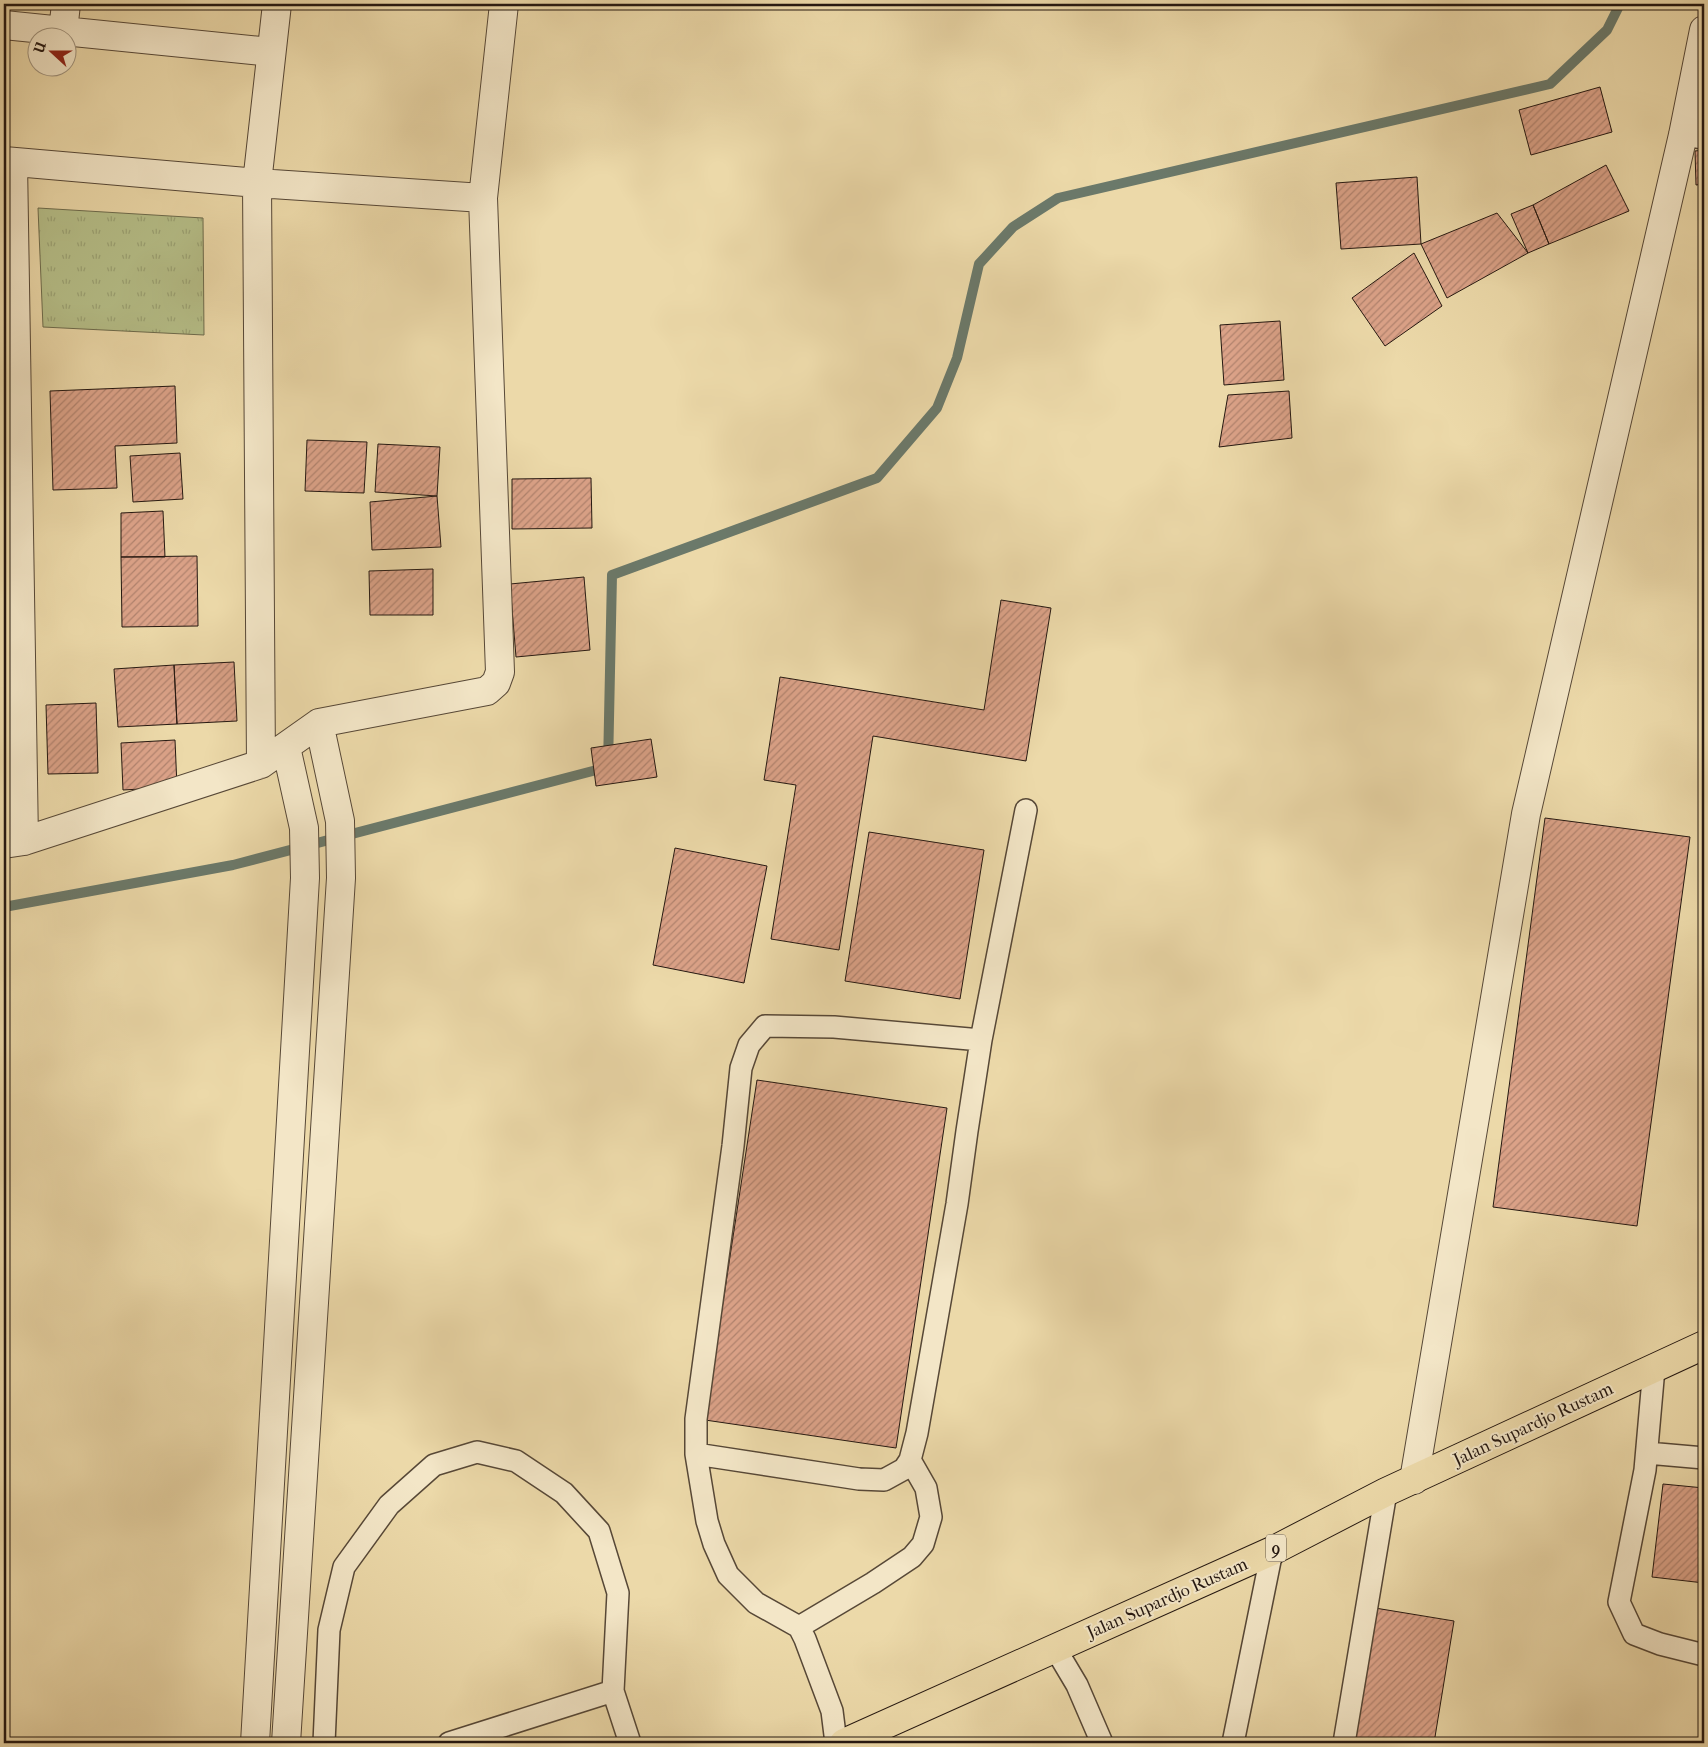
<svg xmlns="http://www.w3.org/2000/svg" width="1708" height="1747" font-family="'IM FELL French Canon',serif">
<style>
.grass{fill:url(#grass-tufts);stroke:#6e6c4d}
.lines{fill:none;stroke-linecap:round;stroke-linejoin:round}
.stream{stroke:#6b796a;stroke-width:10}
.building{fill:url(#building-hatch);stroke:#251811}
.service-casing{stroke:#574837;stroke-width:24}
.minor-casing{stroke:#574837;stroke-width:30}
.trunk-casing{stroke:#251811;stroke-width:30}
.service{stroke:#f3e6c7;stroke-width:21}
.minor{stroke:#f3e6c7;stroke-width:28}
.trunk{stroke:#ecd9a9;stroke-width:28}
.labels{text-anchor:middle;stroke-width:4;stroke-linejoin:round;paint-order:stroke}
.shield{fill:#f3e6c7;stroke:#635648;stroke-width:1}
.shield-label{font-size:16px;font-weight:bold;fill:#251811}
.street-label{font-size:18px;fill:#251811;stroke:#f3e6c7}
</style>
<defs>
<pattern id="grass-tufts" width="24" height="20" patternUnits="userSpaceOnUse" patternTransform="scale(1.25)"><rect width="24" height="20" fill="#b6bf89"/><path d="M3 7l-1-3M5 7V3M7 7l1-3M15 17l-1-3M17 17v-4M19 17l1-3" fill="none" stroke="#9ca375"/></pattern>
<pattern id="building-hatch" width="6" height="6" patternUnits="userSpaceOnUse" patternTransform="scale(1.25)"><rect width="6" height="6" fill="#dba288"/><path d="M-1 1l2-2M0 6l6-6M5 7l2-2" fill="none" stroke="#b1836e"/></pattern>
</defs>
<rect width="100%" height="100%" fill="#ecd9a9"/>
<filter id="stains"><feTurbulence type="fractalNoise" baseFrequency=".004" numOctaves="4"/><feColorMatrix values="0 0 0 0 .2 0 0 0 0 .09 0 0 0 0 .02 0 0 0 .5 -.17"/></filter>
<radialGradient id="worn" r=".72"><stop offset=".6" stop-color="#630" stop-opacity="0"/><stop offset="1" stop-color="#630" stop-opacity=".3"/></radialGradient>
<path class="grass" d="M38,208l165,10 1,117 -161,-8z"/>
<g class="lines">
<path class="stream" d="M4,907l229,-42 375,-98 4,-192 265,-97 60,-70 20,-50 22,-94 34,-37 45,-29 492,-114 57,-54 13,-26"/>
</g>
<path class="building" d="M1600,87l12,45 -81,23 -12,-45z
M1704,150v34l-8,1 -1,-34z
M1606,165l23,46 -80,33 -16,-39z
M1417,177l4,67 -80,5 -5,-66z
M1533,205l16,39 -21,9 -17,-39z
M1497,213l31,40 -81,45 -26,-54z
M1414,253l28,53 -57,40 -33,-48z
M1280,321l4,59 -60,5 -4,-60z
M175,386l2,57 -62,3 2,42 -64,2 -3,-99z
M1289,391l3,47 -73,9 9,-52z
M307,440l60,2 -3,51 -59,-2z
M378,444l62,3 -3,49 -62,-4z
M180,453l3,46 -50,3 -3,-46z
M591,478l1,50 -80,1v-50z
M437,496l4,51 -69,3 -2,-48z
M163,511l2,46h-44v-44z
M197,556l1,70 -76,1 -1,-70z
M433,569v46h-63l-1,-44z
M584,577l6,73 -74,7 -6,-73z
M1001,600l50,8 -25,153 -153,-25 -34,214 -68,-11 25,-154 -32,-5 16,-103 204,33z
M234,662l3,59 -60,3 -3,-59z
M174,665l3,59 -59,3 -4,-58z
M96,703l2,70 -50,1 -2,-69z
M651,739l6,38 -61,9 -5,-38z
M175,740l2,47 -54,3 -2,-47z
M1545,818l145,19 -53,389 -144,-19z
M869,832l115,18 -24,149 -115,-18z
M675,848l92,18 -23,117 -91,-18z
M757,1080l190,28 -51,340 -191,-28z
M1663,1484l41,4v95l-52,-6z
M1375,1608l79,13 -20,122h-63l-18,-3z"/>
<g class="lines">
<defs>
<path id="service" d="M1683,135l21,3
M981,1040l45,-230
M1654,1368l-9,102 -26,132 15,32 26,10 44,11
M1647,1453l57,5
M696,1454v-35l37,-273 8,-78 8,-23 16,-19 69,1 147,13 -14,91 -10,73 -40,229 -7,27 -6,9 -20,11 -25,-1 -163,-25 11,67 7,23 14,31 28,28 43,24 6,12 27,72 4,32
M799,1627l74,-44 39,-26 11,-13 8,-27 -5,-29 -16,-28
M1055,1648l22,37 25,58
M324,1743l5,-113 15,-63 45,-62 45,-40 43,-13 39,9 48,32 35,38 19,62 -5,98 17,52
M449,1743l164,-52
M1233,1743l39,-192
M1344,1743l42,-251"/>
<path id="minor" d="M4,25l267,27
M63,31l3,-27
M4,161l253,22 226,15
M13,162l11,679
M261,764l-4,-581 20,-179
M4,844l20,-3 237,-77 58,-41 168,-32 9,-8 4,-11 -17,-474 21,-194
M1414,1480l112,-666 157,-679 21,-105
M255,1743l50,-865 -1,-50 -18,-81
M286,1743l55,-865 -1,-57 -21,-98"/>
<path id="trunk" d="M844,1743l428,-192 114,-59 318,-147"/>
</defs>
<use href="#service" class="service-casing"/>
<use href="#minor" class="minor-casing"/>
<use href="#trunk" class="trunk-casing"/>
<use href="#service" class="service"/>
<use href="#minor" class="minor"/>
<use href="#trunk" class="trunk"/>
</g>
<g class="labels">
<rect class="shield" x="1266" y="1534.5" width="20" height="27" rx="4"/>
<g class="shield-label">
<text x="1276" y="1554">9</text>
</g>
<g class="street-label">
<text transform="translate(1533 1424) rotate(-25)" y="6">Jalan Supardjo Rustam</text>
<text transform="translate(1167 1598) rotate(-24)" y="6">Jalan Supardjo Rustam</text>
</g>
</g>
<rect width="1708" height="1747" fill="none" stroke="#ecd9a9" stroke-width="20"/>
<rect x="5" y="5" width="1698" height="1737" fill="none" stroke="#251811" stroke-width="2.5"/>
<rect x="10" y="10" width="1688" height="1727" fill="none" stroke="#251811"/>
<g transform="translate(52 52) rotate(291)"><circle r="24" fill="#f3e6c7" stroke="#a1947e"/>
<path d="M0-4L9 19L0 12L-9 19Z" fill="#8f2418"/>
<text y="-8" font-size="14" font-weight="bold" text-anchor="middle" fill="#251811">U</text>
</g>
<rect width="100%" height="100%" filter="url(#stains)"/>
<rect width="100%" height="100%" fill="url(#worn)"/>
</svg>
